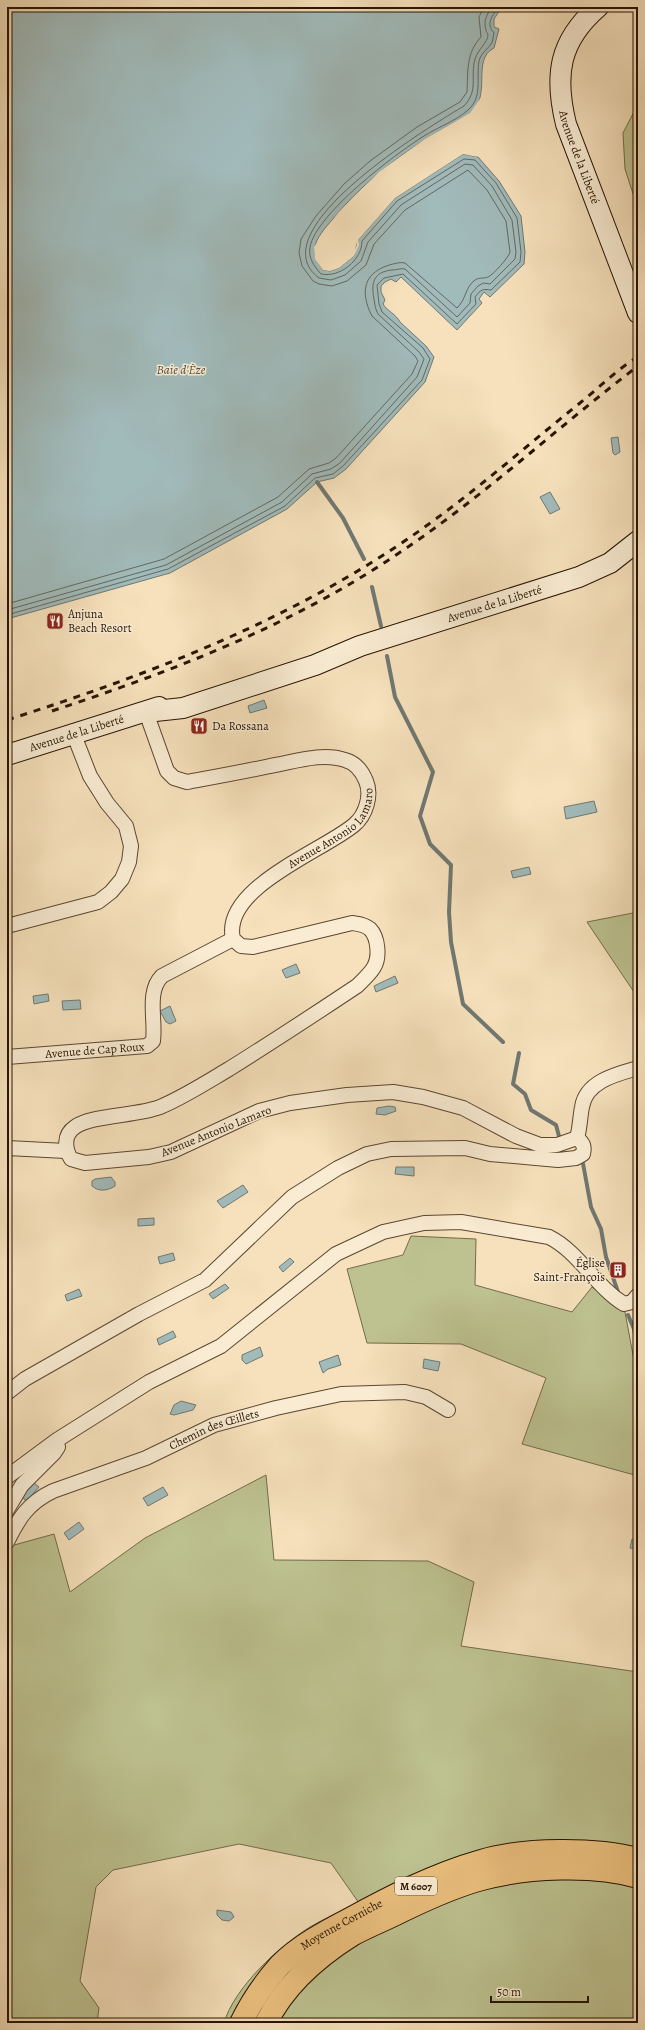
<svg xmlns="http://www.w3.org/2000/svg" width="645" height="2030" font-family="Alegreya,serif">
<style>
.green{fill:#bdc290;stroke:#726b4a}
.water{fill:#a1bbbb;stroke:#707871}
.pier{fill:#f6e1bc}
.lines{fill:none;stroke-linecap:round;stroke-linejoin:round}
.shore{stroke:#64685f;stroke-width:1}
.stream{stroke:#707871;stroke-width:4}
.street-casing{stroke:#5b4731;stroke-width:16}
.secondary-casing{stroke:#271403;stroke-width:22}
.primary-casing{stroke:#271403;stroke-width:24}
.street{stroke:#f9ecd3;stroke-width:14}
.secondary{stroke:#f9ecd3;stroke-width:20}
.primary{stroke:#ebc07e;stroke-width:22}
.rail{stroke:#271403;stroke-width:3;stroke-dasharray:7 7;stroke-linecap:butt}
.labels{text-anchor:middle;stroke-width:3;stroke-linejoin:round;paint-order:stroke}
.shield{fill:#f9ecd3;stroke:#665541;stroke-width:1}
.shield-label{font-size:11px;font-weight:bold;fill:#271403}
.street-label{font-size:12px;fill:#271403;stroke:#f9ecd3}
.poi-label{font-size:12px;fill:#271403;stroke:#f9ecd3;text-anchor:start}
.water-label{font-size:13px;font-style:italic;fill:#524e43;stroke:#f9ecd3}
</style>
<rect width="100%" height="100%" fill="#f6e1bc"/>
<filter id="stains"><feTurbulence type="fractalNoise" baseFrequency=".005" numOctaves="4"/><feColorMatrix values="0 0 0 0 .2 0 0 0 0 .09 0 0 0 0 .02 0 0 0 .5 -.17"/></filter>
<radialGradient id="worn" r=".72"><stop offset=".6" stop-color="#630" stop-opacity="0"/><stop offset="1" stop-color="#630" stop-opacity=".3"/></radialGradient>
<path class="green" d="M638,104v105l-13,-40 -2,-36z
M638,912v86l-51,-76z
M411,1236l65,3 -1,46 97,27 20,-25 33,25 11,59h2v105l-116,-32 24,-66 -85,-34 -94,-1 -20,-74 56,-14z
M266,1475l8,85 154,1 46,21 -13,64 177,26v351h-414c10,-35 55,-77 86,-96 15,-9 33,-16 49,-24l-28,-40 -92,-19 -126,26 -17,17 -16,94 19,27 -2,15h-90v-476l47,-13 16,58 75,-54z"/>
<path class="water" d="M7,7h495l-8,12v8l5,2 -5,19c-24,12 0,50 -26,67 -14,8 -28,15 -42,24 -35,22 -68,49 -94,81 -6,7 -17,19 -17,28 -1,10 3,14 8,22l7,1 9,-3 15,-12 4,-16 37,-42 68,-44 15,3 21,24 22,35 4,36 -1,12 -34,33 -6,-5 -5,7 3,4 -25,27 -56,-53 -5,5 -5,-3 -6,3 -4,4v6l4,8 -2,4c4,7 13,10 17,18l26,24 8,11 -9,25 -79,87 -12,9 -17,4 -30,27 -117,64 -163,46z
M618,437l2,15 -5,3 -2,-2 -2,-15z
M550,492l10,17 -10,5 -10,-17z
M264,700l3,8 -17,5 -2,-7z
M594,801l3,11 -31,7 -2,-12z
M529,867l2,7 -18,4 -2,-7z
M296,964l4,9 -14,5 -4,-8z
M395,976l3,7 -22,9 -2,-6z
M48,994l1,7 -15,3 -1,-8z
M80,1000l1,9 -18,1 -1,-9z
M170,1006l6,15 -6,3 -4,-2 -6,-11z
M389,1106l6,1 1,4 -11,4 -9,-1 1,-6z
M396,1167h18v9l-19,-2z
M111,1177l4,5v4c-8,5 -16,6 -23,0v-5l3,-2z
M243,1185l5,7 -25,16 -6,-7z
M154,1218v7l-16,1v-7z
M173,1253l2,7 -15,4 -2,-7z
M290,1258l4,4 -11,10 -4,-5z
M225,1284l4,4 -16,11 -4,-5z
M79,1289l3,7 -15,5 -2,-6z
M173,1331l3,6 -17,8 -2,-6z
M260,1347l3,9 -17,8 -4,-4v-5z
M338,1355l3,10 -13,4 -5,4 -4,-11z
M424,1359l16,3 -2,9 -15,-3z
M181,1401l15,4 -3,5 -19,5 -4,-1 4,-9z
M33,1482l6,5 -12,14 -6,-4z
M163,1487l5,8 -20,11 -5,-8z
M79,1522l5,7 -15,11 -5,-7z
M632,1539l6,2v9l-8,-2z
M217,1910l14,2 3,5 -5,4 -7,-1 -5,-5z"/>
<path class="pier" d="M482,96l1,3 -4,7 -8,9 -45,26 -46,33 -24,22 -35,42 -5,9 1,11 7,10 6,1 8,-3 15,-12 4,-9 -1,-6 38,-42 68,-44h9l7,4 -15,-3 -68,44 -37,42 1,5 -5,11 -15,12 -9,3 -7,-1 -8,-11 -1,-12 24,-34 41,-41 46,-33 45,-26z"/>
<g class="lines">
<path class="shore" d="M7,604l157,-45 114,-62 31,-28 20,-6 7,-5 76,-84 6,-13 -3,-5 -43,-40c-13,-25 -8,-45 21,-52 5,-1 7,-2 12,-1l52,45c9,-8 8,-21 18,-28 5,-3 8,-1 13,-3 5,-2 21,-20 22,-25l-4,-31 -19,-31 -19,-20 -63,40 -31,34 -8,21 -19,16 -15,5 -13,-2 -6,-3 -11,-15 -3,-13 2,-14 15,-23 28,-32 26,-23 47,-34 43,-25 7,-10c1,-21 -1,-39 14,-55l-2,-20 5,-10
M7,610l159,-45 116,-63 30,-28 19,-5 9,-6 77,-86 7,-18 -5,-7 -41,-38c-3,-6 -3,-9 -4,-15 -3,-16 -1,-27 18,-29 5,0 8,-2 13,-1l52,48 13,-14 1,-9 7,-8 5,-3 7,1 25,-25 1,-7 -4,-32 -20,-34 -19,-21 -8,-1 -64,41 -33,37 -7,19 -16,14 -14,5 -12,-2c-63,-47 113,-153 145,-172 15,-16 6,-29 11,-47 2,-8 13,-17 13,-24 0,-2 -2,-3 -2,-5 -3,-9 1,-16 6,-23
M7,615l161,-46 117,-63 30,-28 18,-4 10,-8 79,-86 8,-21 -7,-11 -41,-36 -3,-8 -2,-19 7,-7 19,-4 54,50 19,-20 -1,-7c6,-8 8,-8 16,-7l29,-28 1,-10 -4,-34 -21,-35 -21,-23 -11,-1 -67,42 -35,40c0,19 -22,37 -41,33 -7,-8 -13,-16 -11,-27 6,-33 85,-93 114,-111 14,-9 32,-15 44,-26 15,-13 8,-32 11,-49 2,-8 8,-11 12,-17 2,-2 2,-8 3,-11 -9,-10 -1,-17 4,-26"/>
<path class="stream" d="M317,482l26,36 21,41
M372,587l9,39
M387,656l8,41 38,75 -13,44 10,28 21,21 -2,47 2,30 12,62 40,38
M519,1053l-6,31 12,10 6,16 25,15 4,15
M582,1158l9,49 10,22 5,28 12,35
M628,1315l6,14 4,22"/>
<defs>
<g id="street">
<path d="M7,926l91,-24 13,-10 11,-13 7,-17 2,-16 -5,-20 -19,-23 -17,-27 -16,-41"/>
<path id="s1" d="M7,1057l140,-11 6,-5c3,-21 -7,-49 9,-65l71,-37"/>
<path d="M577,1138c3,-10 3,-21 5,-31 4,-26 35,-33 56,-39"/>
<path d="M7,1148l59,3"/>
<path id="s2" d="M7,1393l18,-14 114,-65 66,-34 87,-83 46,-29 29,-14 24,-5 74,-1 25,6 68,6 18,-2 7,-4c2,-8 0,-11 -6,-16l-20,7h-17l-24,-9 -53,-28 -40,-11 -30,-5 -46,3 -57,8 -31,8 -88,41 -22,5 -64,6 -14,-4c-6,-10 -8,-24 4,-32 16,-12 62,-11 85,-20 24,-10 47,-25 69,-38 43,-27 86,-55 128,-83 6,-6 13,-12 17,-19 6,-10 4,-30 -4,-38 -6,-5 -12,-5 -18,-6l-99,24 -12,-1 -8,-7c-12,-51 90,-88 121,-114 12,-10 18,-30 12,-44 -4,-10 -10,-18 -21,-21 -23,-8 -51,2 -75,6 -28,6 -56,11 -83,16l-13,-4 -7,-7 -21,-59"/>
<path d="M7,1477l50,-37 92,-58 72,-36 115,-92 47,-22 41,-9 37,-1 88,15c30,15 46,49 75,67l8,-2 6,-7"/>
<path d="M7,1510l15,-25 32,-32 4,-6 -1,-4"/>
<path id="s3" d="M7,1542c12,-24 21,-39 46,-51l93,-33 68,-33 62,-17 65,-14 64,-2 21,5 22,13"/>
</g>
<g id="secondary">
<path id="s4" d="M598,7c-39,34 -44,68 -32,117l72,189"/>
<path id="s5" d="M146,712l37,-4 132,-43 45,-19 219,-69 31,-14 28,-22"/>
<path id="s6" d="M7,755l152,-48"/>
</g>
<g id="primary">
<path id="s7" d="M241,2023c10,-21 24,-41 39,-58 19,-19 45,-33 68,-45 42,-23 87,-46 133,-59 43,-13 114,-13 157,-2"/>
<path d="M266,2023c18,-37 51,-66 86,-88 16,-9 35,-16 52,-25 25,-12 51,-24 78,-31 44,-12 112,-15 156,-2"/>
</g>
</defs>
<use href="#street" class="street-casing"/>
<use href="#secondary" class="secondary-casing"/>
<use href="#primary" class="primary-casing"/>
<use href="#street" class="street"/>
<use href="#secondary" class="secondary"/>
<use href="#primary" class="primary"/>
<path class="rail" d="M52,711c121,-40 241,-86 347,-158 84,-56 159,-126 239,-187
M7,720c150,-48 298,-105 426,-199 51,-37 98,-79 147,-118 19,-15 37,-34 58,-46"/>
</g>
<defs>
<symbol id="restaurant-square" viewBox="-11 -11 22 22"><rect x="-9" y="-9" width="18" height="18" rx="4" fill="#8f2418" stroke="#f9ecd3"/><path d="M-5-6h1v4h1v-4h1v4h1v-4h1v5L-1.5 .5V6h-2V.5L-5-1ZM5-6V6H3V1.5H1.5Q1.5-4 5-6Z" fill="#fff"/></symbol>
<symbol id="building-square" viewBox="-11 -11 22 22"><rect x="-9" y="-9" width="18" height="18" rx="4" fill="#8f2418" stroke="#f9ecd3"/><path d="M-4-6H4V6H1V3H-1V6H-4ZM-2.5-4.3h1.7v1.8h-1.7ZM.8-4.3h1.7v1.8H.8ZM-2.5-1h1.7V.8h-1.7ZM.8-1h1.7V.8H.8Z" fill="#fff"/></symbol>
</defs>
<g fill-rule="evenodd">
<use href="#restaurant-square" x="45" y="611" width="20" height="20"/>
<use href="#restaurant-square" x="189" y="716" width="20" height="20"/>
<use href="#building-square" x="608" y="1260" width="20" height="20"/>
</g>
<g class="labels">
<rect class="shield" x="395" y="1877" width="42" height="18" rx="3"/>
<g class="shield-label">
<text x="416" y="1890">M 6007</text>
</g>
<g class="street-label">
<text dy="4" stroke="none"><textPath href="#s4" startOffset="165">Avenue de la Liberté</textPath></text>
<text dy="4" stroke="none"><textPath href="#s5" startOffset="366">Avenue de la Liberté</textPath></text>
<text dy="4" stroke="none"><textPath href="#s6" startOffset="73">Avenue de la Liberté</textPath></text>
<text dy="4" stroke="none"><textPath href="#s2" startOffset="1924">Avenue Antonio Lamaro</textPath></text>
<text dy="4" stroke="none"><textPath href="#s1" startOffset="88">Avenue de Cap Roux</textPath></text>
<text transform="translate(216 1131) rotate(-22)" y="4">Avenue Antonio Lamaro</text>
<text dy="4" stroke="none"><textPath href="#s3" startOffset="243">Chemin des Œillets</textPath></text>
<text dy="4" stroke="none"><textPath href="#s7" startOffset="144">Moyenne Corniche</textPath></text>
</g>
<g class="poi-label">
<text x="68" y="618">Anjuna<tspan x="68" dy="14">Beach Resort</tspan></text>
<text x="212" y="730">Da Rossana</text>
<text x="605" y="1267" text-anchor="end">Église<tspan x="605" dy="14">Saint-François</tspan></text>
</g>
<g class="water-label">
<text x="181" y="374">Baie d'Èze</text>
</g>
</g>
<rect width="645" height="2030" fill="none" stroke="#f6e1bc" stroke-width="24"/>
<rect x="8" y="8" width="629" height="2014" fill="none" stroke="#271403" stroke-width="2"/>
<rect x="12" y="12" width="621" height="2006" fill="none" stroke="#271403"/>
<path d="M491 1996v6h97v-6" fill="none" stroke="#271403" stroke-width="2"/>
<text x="497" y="1996" font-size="12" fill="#271403" stroke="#f9ecd3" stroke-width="3" paint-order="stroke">50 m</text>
<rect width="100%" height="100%" filter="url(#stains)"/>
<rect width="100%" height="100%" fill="url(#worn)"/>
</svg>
